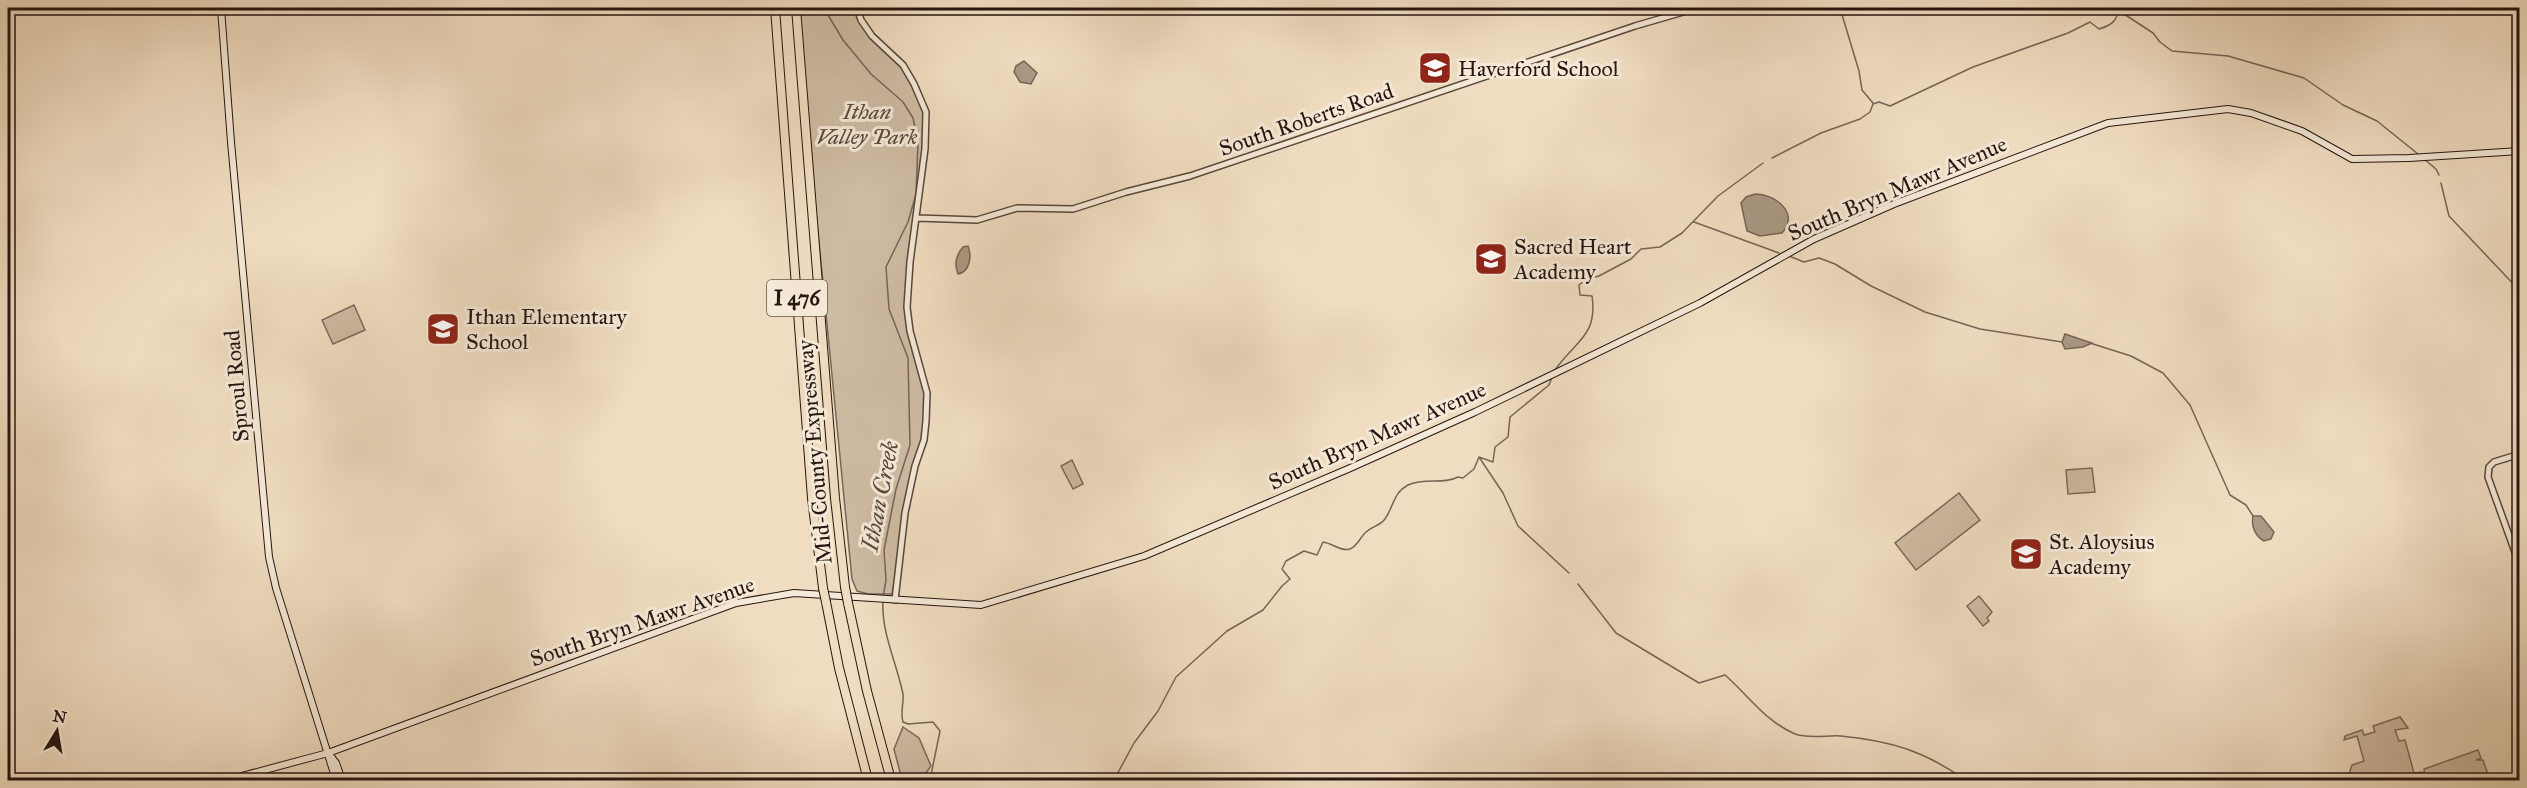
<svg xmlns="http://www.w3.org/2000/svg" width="2527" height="788" font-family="'IM FELL Great Primer',serif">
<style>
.green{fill:#cebba3;stroke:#7a685a;stroke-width:1.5}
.water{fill:#ab9985;stroke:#766456;stroke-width:1.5}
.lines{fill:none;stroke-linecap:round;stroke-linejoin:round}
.stream{stroke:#766456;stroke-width:1.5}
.tertiary-casing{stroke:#58473c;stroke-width:8}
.secondary-casing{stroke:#261510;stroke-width:8}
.motorway-casing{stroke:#261510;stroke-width:10}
.tertiary{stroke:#f5e9d7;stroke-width:5}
.secondary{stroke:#f5e9d7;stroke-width:6}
.motorway{stroke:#f0ddc1;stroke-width:8}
.motorway-bridge-casing{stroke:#261510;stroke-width:10;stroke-linecap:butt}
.motorway-bridge{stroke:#f0ddc1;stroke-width:8}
.labels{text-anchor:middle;stroke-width:6;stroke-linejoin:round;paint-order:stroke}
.shield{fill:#f5e9d7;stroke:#64554c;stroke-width:1.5}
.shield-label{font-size:21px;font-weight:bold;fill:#261510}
.poi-label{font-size:22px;fill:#261510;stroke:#f5e9d7;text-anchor:start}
.park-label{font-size:22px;font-style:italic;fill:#58473c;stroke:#f5e9d7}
.street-label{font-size:22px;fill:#261510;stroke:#f5e9d7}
.water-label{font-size:24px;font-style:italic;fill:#5b4a3f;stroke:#f5e9d7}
</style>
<rect width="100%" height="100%" fill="#f0ddc1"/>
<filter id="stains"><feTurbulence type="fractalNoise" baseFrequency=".00333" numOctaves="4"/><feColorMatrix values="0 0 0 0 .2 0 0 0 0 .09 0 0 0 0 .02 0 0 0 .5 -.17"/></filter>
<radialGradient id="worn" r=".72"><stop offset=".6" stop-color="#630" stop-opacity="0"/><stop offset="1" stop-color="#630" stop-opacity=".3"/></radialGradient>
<path class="green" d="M796,8h61l15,28 31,29 23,47 -1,37 -18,158 20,86 -3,47 -14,47 -18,107h-24l-11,-3 -5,-12z
M354,305l11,25 -32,14 -11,-24z
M1072,460l11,24 -10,5 -12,-23z
M2092,468l3,24 -27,2 -2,-24z
M1959,493l21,27 -64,50 -21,-27z
M1979,596l13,16 -5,6 2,3 -6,5 -16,-20z
M2400,717l8,11 -13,2 4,11 6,-1 9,33 8,-1 2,8h-73l-2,-6 3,-9 12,-4 -7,-25 -13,4 1,-4 17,-6 2,5 11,-3 -2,-6z
M903,727l16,11 12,28 -10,14h-19l-8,-31z
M2478,750l3,8 -5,2h7l7,20h-65l-1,-11z"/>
<path class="water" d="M1024,61l13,12 -6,11 -11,-2 -6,-10 2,-6z
M1755,194c21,0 45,20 27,39l-22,3 -13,-5 -6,-28 5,-6z
M968,246c4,10 2,26 -10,28 -4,-10 -2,-19 5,-27z
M2065,334l27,9 -9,4 -18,2 -3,-7z
M2253,516h8l13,16 -3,7 -7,2c-9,-5 -13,-15 -11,-25z"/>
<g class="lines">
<path class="stream" d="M826,8l2,7 15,25 28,34 32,28 10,16 5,25 -2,51 -8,28 -22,45 3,42 19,49 2,87 -14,44 -12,61 2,30 -3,17
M1840,8l19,63 3,19 11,13
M2118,10l35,23 7,9 12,9 56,5 76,22 39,27 34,16 41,33
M1873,104l6,-2 11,4 83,-39 95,-34 22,-11 9,7c13,-4 18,-8 20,-21
M1772,158l49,-25 39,-14 10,-7 3,-8
M2424,159l12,10 3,6
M2441,183l8,33 71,75
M1694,222l85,31
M1789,256l15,6 15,-4 16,6 36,22 54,26 55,17 82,13
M2090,343l41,13 32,17 27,32 40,90 16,10 7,11
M1555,370c20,-29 43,-34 37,-74l-12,-1 -1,-10 8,-6 12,-3 32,-17 10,-10 19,-2 22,-14 36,-37 45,-33
M1479,457l14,5 2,-15 13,-10 2,-20 39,-32 3,-8
M1479,457l24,36 15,33 51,47
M1578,584l38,49 83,50 26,-8c24,21 40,46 70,59 13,5 33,1 46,2 50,5 84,15 124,44
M883,601c-2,31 14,63 20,93 1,10 -3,18 0,28l5,2 25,-2 7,9 -10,49
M1114,780l20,-37 24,-32 18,-34 51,-46 36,-21 19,-24 8,-7 -8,-10 4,-8 18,-10 13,4 6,-13c9,1 18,10 27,7 8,-3 10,-12 16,-17 5,-5 15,-7 19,-13 9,-13 8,-26 23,-34 17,-8 35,0 50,-8l5,1 11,-9 5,-12"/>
<defs>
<path id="tertiary" d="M857,8l4,12 11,16 31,29 11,19 12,28 -1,37 -15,113 -3,45 3,24 17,62 -1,28 -2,19 -9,26 -10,47 -10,87
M917,218l60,2 40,-12 56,1 53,-17 64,-16 445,-150 62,-18
M2520,454l-26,8 -5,5 -1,10 32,89
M8,778l4,2"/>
<path id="secondary" d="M221,8l10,134 38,415 7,31 60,192
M329,754l7,9 6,17
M227,780l101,-27 408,-150 58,-10 187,12 163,-49 204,-87 127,-57 225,-109 114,-64 80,-35 214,-81 120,-14 23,4 51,18 50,28 57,-1 111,-7"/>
<path id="motorway" d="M775,8l37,490 11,90
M796,8l39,490 10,89
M826,602l13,66 29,112
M848,603l19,88 24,89"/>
</defs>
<use href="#tertiary" class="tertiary-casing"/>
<use href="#secondary" class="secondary-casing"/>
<use href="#motorway" class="motorway-casing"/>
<use href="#tertiary" class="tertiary"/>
<use href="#secondary" class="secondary"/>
<use href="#motorway" class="motorway"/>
<defs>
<path id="motorway-bridge" d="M845,587l3,16
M823,588l3,14"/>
</defs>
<use href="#motorway-bridge" class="motorway-bridge-casing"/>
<use href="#motorway-bridge" class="motorway-bridge"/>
</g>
<defs>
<symbol id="school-square" viewBox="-11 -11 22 22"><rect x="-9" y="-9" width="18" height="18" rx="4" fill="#8f2418" stroke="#f5e9d7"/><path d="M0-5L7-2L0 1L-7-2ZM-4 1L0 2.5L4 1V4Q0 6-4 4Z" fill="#fff"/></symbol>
</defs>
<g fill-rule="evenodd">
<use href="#school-square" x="1416" y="49" width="38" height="38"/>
<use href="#school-square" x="1472" y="240" width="38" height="38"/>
<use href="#school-square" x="424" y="310" width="38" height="38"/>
<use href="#school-square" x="2007" y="535" width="38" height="38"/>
</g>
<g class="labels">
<rect class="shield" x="767" y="280" width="60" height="36" rx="4.5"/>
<g class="shield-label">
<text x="797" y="305">I 476</text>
</g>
<g class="poi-label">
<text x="1458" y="76">Haverford School</text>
<text x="1514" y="254">Sacred Heart<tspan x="1514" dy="25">Academy</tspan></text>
<text x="466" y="324">Ithan Elementary<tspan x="466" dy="25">School</tspan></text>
<text x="2049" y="549">St. Aloysius<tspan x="2049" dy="25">Academy</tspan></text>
</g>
<g class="park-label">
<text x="867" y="119">Ithan<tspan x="867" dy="25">Valley Park</tspan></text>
</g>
<g class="street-label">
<text transform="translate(1306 119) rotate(-19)" y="8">South Roberts Road</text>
<text transform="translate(1897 188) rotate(-23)" y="8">South Bryn Mawr Avenue</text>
<text transform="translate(236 386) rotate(-95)" y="8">Sproul Road</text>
<text transform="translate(1377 435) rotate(-24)" y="8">South Bryn Mawr Avenue</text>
<text transform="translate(814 452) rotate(-95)" y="8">Mid-County Expressway</text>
<text transform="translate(642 621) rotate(-19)" y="8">South Bryn Mawr Avenue</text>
</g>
<g class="water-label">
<text transform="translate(880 496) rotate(-79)" y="8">Ithan Creek</text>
</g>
</g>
<rect width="2527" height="788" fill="none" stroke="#f0ddc1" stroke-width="30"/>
<rect x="9" y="9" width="2509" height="770" fill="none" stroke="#261510" stroke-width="3"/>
<rect x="15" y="15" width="2497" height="758" fill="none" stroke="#261510" stroke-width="1.5"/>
<g transform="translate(57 731) rotate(11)" stroke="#f5e9d7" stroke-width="4.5" paint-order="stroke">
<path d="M0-4.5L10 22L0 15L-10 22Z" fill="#261510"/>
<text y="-9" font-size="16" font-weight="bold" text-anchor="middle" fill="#261510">N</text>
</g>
<rect width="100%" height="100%" filter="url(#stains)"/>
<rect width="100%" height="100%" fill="url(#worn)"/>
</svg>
